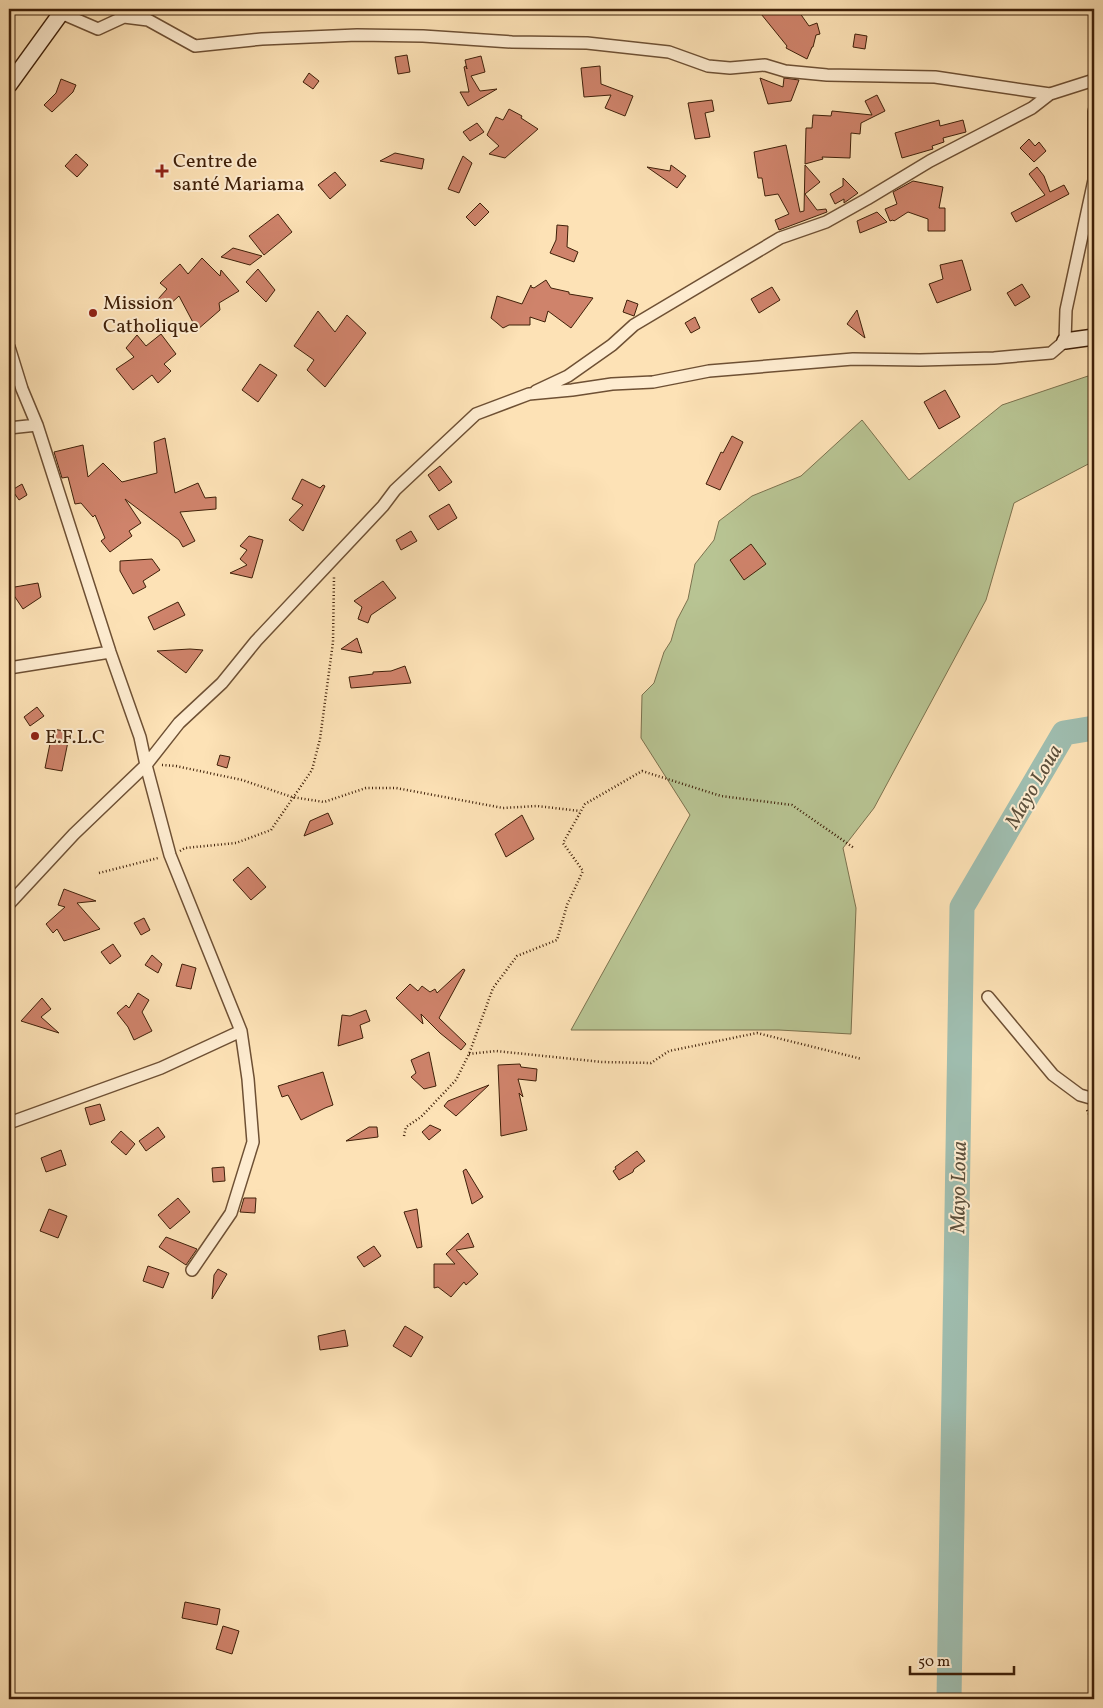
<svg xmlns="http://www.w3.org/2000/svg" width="1103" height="1708" font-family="Vollkorn,serif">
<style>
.green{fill:#b8c493;stroke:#7c724e}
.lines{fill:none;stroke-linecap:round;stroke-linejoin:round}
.river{stroke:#9fbdaf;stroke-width:25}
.building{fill:#cf836b;stroke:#3f2009}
.street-casing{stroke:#6e5034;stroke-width:14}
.secondary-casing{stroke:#3f2009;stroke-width:18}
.path{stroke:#3f2009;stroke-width:2.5;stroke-dasharray:1 2.5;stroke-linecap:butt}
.street{stroke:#feecd0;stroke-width:11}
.secondary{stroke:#feecd0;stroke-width:15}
.poi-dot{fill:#8f2418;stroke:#feecd0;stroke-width:2}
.labels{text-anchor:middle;stroke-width:4;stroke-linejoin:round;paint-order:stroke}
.poi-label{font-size:20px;fill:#3f2009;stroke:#feecd0;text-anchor:start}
.water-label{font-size:21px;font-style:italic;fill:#5c4f3b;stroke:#feecd0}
</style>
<rect width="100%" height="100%" fill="#fde2b6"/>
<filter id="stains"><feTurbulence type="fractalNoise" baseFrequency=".004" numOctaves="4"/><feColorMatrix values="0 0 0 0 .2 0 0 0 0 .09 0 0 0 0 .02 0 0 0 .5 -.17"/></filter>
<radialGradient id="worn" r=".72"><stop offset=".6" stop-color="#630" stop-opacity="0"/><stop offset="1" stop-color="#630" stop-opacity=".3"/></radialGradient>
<path class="green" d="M1094,374v87l-80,42 -28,97 -112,208 -31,40 13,60 -5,126 -72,-4h-208l119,-215 -49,-77 1,-43 12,-12 10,-31 7,-11 6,-21 11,-21 7,-35 19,-24 5,-19 33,-25 49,-20 61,-56 47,60 93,-75z"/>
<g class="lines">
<path class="river" d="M949,1699l13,-792 102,-174 30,-5"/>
</g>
<path class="building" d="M757,9h40l12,17 8,-3 3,11 -4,1 -3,12h-1l-5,12 -21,-11 1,-2z
M855,34l12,2 -2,13 -12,-2z
M407,55l3,17 -12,2 -3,-17z
M481,56l4,16 -14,4 9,15 17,-2 -29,17 -8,-14h9l-5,-25 2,-1 1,3 -2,-9z
M600,66l1,18 32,12 -8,20 -20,-8 6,-13 -27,2 -3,-29z
M309,73l10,8 -6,8 -10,-7z
M760,78l23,9 1,-9 15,2 -8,21 -23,3z
M61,79l15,6 -3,7 -21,20 -8,-7 12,-12z
M877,95l8,16 -24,12 -1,11 -9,-1 -1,25 -28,-1 1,2 -18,5 1,-36h6l1,-13 18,1 1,-5 40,4 -7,-14z
M712,100l2,11 -9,2 5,24 -15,2 -7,-36z
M509,109l13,7 -1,2 17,11 -33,29 -16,-4 10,-8 -12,-11 9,-18 7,3z
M939,120l1,6 23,-6 3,12 -23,6 1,4 -12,4 1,3 -31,9 -7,-25z
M477,123l7,9 -14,9 -7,-9z
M1029,139l6,7 4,-4 7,9 -12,11 -14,-14z
M786,145l14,67 4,-1 1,-46 15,17 -15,12 12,16 9,-1 1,3 -48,18 -4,-10 14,-6 -11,-20 -13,2 -3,-18h-4l-4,-26z
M395,153l29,6 -2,10 -42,-8z
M76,154l12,11 -11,12 -12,-11z
M463,156l9,7 -13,30 -11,-4z
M671,165l15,11 -9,12 -30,-21 23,4z
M1037,167l7,9 6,16 14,-7 5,9 -53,28 -5,-9 34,-18 -16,-21z
M335,172l11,13 -16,14 -12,-14z
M843,178l15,15 -14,10v-4l-9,5 -5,-10 13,-8z
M913,181l30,6 -4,21h6v23h-17v-12l-20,-7 -14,9 -1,-1 -3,1 -5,-12 12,-5 -4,-12z
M480,203l9,9 -14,14 -9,-9z
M877,212l10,10 -27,11 -3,-12z
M278,214l14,18 -28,23 -15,-19z
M557,225l11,1 -1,21 11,5 -4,10 -24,-9 6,-13z
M233,248l29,8 -12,9 -29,-8z
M202,258l18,18 1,-6 18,21 -20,12 1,7 -23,20 -18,-34 -12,11 -9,-8 9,-10 -7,-6 20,-19 8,10z
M962,260l9,30 -34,13 -8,-19 14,-5 -3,-14z
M258,269l17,21 -9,12 -20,-20z
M546,280l5,8 18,4v2l24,4 -22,30 -23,-17 -3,11 -15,-5v8h-21l-6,3 -12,-10 6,-22 25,8 9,-19v2l3,1z
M1022,284l8,13 -15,9 -8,-13z
M772,287l8,13 -21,13 -8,-14z
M627,300l11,4 -4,12 -11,-4z
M857,310l8,28 -18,-14z
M318,311l17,21 12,-17 19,18 -41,54 -18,-17 7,-10 -20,-14z
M695,317l5,11 -9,5 -6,-10z
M161,334l15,20 -12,10 7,7 -13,12 -6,-8 -19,15 -17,-21 18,-12 -8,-9 11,-13 9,11z
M260,364l17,11 -19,27 -16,-12z
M945,390l15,27 -21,12 -15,-27z
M732,436l11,6 -23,48 -14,-6 15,-32 2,1z
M165,438l10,55 23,-10 7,15 11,-1v12l-36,3 15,29 -12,6 -4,-7 -54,-41 16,24 -12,8 3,5 -22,16 -9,-11 4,-3 -10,-23 -2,2 -12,-14 -6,1 -7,-27 -6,1 -8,-26 29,-7 5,32 15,-14 19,19 35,-9 -3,-31z
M440,466l12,16 -13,9 -11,-16z
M302,479l18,9 3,-3 2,1 -22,45 -14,-11 14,-15 -11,-6z
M22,484l5,11 -8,5 -7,-10z
M449,504l8,14 -19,12 -9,-14z
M411,531l6,10 -16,9 -5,-10z
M249,536l14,4 -11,38 -22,-5 17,-8 -7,-6 7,-9 -7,-4z
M751,544l15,20 -22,16 -14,-20z
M152,559l8,11 -17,11 3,6 -13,7 -13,-23v-10z
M383,581l13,17 -25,17 -3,8 -10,-4 4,-12 -8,-6z
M38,583l3,14 -18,12 -14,-21z
M178,602l7,13 -31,15 -6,-13z
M357,638l5,15 -21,-4z
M190,649l13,1 -17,23 -29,-22z
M405,666l6,17 -60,5 -2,-11 24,-3v-2l18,-1z
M37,707l7,9 -14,10 -6,-9z
M53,729l17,3 -8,39 -17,-3z
M220,755l10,2 -3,11 -10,-3z
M328,813l5,11 -29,12 6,-15z
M522,815l12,24 -28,18 -11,-23z
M248,867l18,20 -15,13 -18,-20z
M64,889l32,12 -19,2 23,26 -36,12 -7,-12 -4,4 -7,-9 19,-17 -7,-2z
M144,918l6,12 -9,5 -7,-12z
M113,944l8,12 -11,8 -9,-12z
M152,955l10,9 -4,9 -13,-8z
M182,964l14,4 -5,21 -15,-3z
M463,969l2,1 -26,48 27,26 -5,6 -21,-17 -19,-19 2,10 -27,-26 14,-14 8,7 4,-5 8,6 5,-3 2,4z
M138,993l11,7 -7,12 10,19 -18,9 -6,-13 -11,-14 9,-8 3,3z
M42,998l9,11 -10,8 18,16 -38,-12z
M366,1010l4,11 -10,4 3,13 -25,8 4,-31 8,1z
M429,1052l7,34 -12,3 -13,-12 5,-4 -5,-13z
M520,1064l1,3 16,2 -1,12 -18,-2 5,18 -4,-4 8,37 -26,6 -3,-71z
M323,1072l10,33 -8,3 -24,12 -13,-25 -6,2 -4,-11z
M489,1085l-33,31 -12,-10 4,-5z
M100,1104l5,16 -15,5 -5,-17z
M430,1125l11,5 -12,10 -7,-8z
M158,1127l7,10 -19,14 -7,-10z
M377,1127l1,10 -32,4 23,-14z
M121,1131l14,13 -9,11 -15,-13z
M61,1150l5,15 -20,7 -5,-14z
M637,1151l8,10 -11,8 -1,3 -14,8 -6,-9 3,-2 -1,-2z
M224,1167l1,14 -12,1 -1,-14z
M466,1169l17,28 -11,7 -9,-33z
M178,1198l12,14 -20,17 -12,-14z
M244,1198h12l-1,15 -15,-1z
M49,1209l18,7 -9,22 -18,-7z
M417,1209l5,38 -5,1 -13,-36z
M468,1233l6,14 -18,3 22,24 -12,11 -2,-3 -13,15 -13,-10 -4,1v-24h21l-9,-10z
M166,1237l31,12 -11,16 -27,-18z
M374,1246l7,10 -17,11 -7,-10z
M148,1266l21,7 -6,15 -20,-7z
M218,1269l9,5 -15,25 2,-24z
M405,1326l18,11 -12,20 -18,-11z
M345,1330l3,16 -28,4 -2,-14z
M185,1602l35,7 -3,16 -35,-7z
M223,1626l16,5 -7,23 -16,-5z"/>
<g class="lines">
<defs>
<path id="street" d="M61,13l37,16 26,-12 24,3 47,26 67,-7 95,-4 66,1 89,6 75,1 82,9 39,14 22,2 35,-3 20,6 42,4 108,2 115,17 44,-14
M9,347l13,42 15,36 73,227 30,85 6,28 24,90 71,176 7,48 5,63 -22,71 -39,57
M536,391l32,-15 44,-31 22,-20 146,-87 46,-16 41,-23 63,-38 102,-53 18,-14
M9,428l28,-3
M9,668l101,-16
M9,904l65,-70 72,-69 33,-42 43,-40 34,-42 127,-135 12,-16 81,-76 53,-20 43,-4 40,-6 41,-2 56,-11 144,-12 67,1 74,-2 57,-5 14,-12 1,-31 28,-130v-69
M988,997l65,78 27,20 14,4
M9,1123l152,-55 80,-37"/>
<path id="secondary" d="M9,85l55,-76
M1065,341l29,-4"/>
</defs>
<use href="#street" class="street-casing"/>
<use href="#secondary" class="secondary-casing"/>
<path class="path" d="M162,765l14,1 66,14 50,17 32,5 42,-14h30l107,20 34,-2 43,5
M180,851l5,-3 51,-5 35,-13 41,-60 8,-31 13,-97 1,-65
M99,873l59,-15
M469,1054l27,-3 106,11 49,1 18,-12 88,-18 105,26
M1087,1110l7,15
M404,1136l2,-9 15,-10 35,-37 13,-26 24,-66 24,-32 40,-16 10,-35 16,-34 -20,-28 22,-39 57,-33 79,25 71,9 62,43"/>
<use href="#street" class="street"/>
<use href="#secondary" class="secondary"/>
</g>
<g class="poi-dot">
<path d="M159.5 163.5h5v5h5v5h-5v5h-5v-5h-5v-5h5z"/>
<circle cx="93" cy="313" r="5"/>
<circle cx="35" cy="736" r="5"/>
</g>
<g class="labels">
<g class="poi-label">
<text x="173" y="167">Centre de<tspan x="173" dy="23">santé Mariama</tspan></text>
<text x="103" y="309">Mission<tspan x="103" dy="23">Catholique</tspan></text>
<text x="45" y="743">E.F.L.C</text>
</g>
<g class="water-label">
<text transform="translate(1033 786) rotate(-60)" y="7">Mayo Loua</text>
<text transform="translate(958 1187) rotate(-89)" y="7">Mayo Loua</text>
</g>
</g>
<rect width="1103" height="1708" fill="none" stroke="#fde2b6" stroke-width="30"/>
<rect x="10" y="10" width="1083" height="1688" fill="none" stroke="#3f2009" stroke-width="2.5"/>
<rect x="15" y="15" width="1073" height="1678" fill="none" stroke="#3f2009"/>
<path d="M910 1666v8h104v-8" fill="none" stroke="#3f2009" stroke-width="2.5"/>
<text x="918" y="1666" font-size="15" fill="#3f2009" stroke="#feecd0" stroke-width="4" paint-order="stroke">50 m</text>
<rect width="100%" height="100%" filter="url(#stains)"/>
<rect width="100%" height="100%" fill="url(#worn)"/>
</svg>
